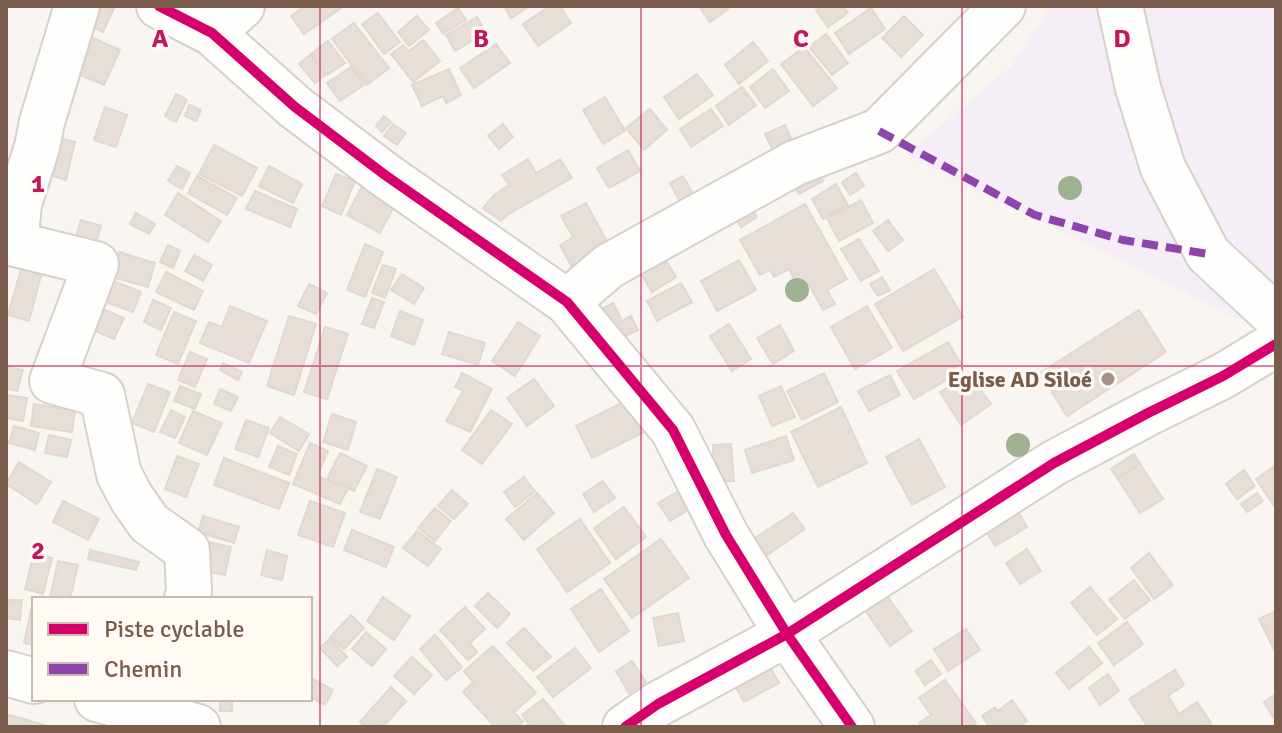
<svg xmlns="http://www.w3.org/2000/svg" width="1282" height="733" font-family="Signika,sans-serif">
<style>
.education{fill:#f6eef6}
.building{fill:#e6ded7;stroke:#e2d8d2;stroke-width:2}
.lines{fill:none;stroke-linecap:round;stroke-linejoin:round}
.minor-casing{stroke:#d7d1cb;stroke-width:48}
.minor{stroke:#fefefd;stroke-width:44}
.quiet{stroke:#8e44ad;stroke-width:8;stroke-dasharray:16 8;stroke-linecap:butt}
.cycleway-casing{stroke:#fffaf3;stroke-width:15}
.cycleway{stroke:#d6006c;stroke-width:10}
.tree{fill:#9eb190}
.grid{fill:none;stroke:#c2185b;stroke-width:2;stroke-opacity:0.55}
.poi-dot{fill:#a69286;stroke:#fffaf3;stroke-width:3}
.labels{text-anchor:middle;stroke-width:7;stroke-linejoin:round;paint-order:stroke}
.poi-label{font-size:22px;font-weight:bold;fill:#7a5c4d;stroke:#fffaf3;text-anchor:end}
.grid-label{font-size:26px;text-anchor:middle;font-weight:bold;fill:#c2185b;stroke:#fffaf3;stroke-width:7;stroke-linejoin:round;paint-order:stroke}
</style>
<rect width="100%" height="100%" fill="#f9f5f0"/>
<path class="education" d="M1051,6h225v331l-370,-182 105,-89z"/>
<path class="building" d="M86,6h29l-12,26 -24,-11z
M305,6h39l-40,28 -13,-18z
M504,6h26l-19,12z
M550,6h10l11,17 -33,23 -15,-22z
M699,6h27l2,3 -18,13z
M822,6h21l5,7 -20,14 -12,-17z
M458,8l8,12 -23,14 -7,-11z
M871,8l14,21 -36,25 -14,-21z
M378,13l22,29 -16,12 -22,-30z
M417,16l12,14 -20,16 -11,-14z
M904,16l19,19 -22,22 -19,-19z
M477,17l9,16 -31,18 -9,-16z
M354,23l35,45 -22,17 -35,-46z
M82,33l38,17 -16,35 -38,-16z
M826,34l22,29 -16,12 -23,-28z
M423,40l17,21 -27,21 -22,-28 12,-9 6,6z
M328,41l17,22 -18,12 -16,-21z
M753,42l15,19 -29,23 -14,-19z
M496,44l14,19 -36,25 -14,-20z
M804,47l33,41 -24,18 -32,-42z
M310,55l16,19 -11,9 -16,-19z
M351,67l13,18 -24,16 -13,-18z
M449,69l12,26 -15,8 -3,-7 -21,10 -10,-21z
M773,69l16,22 -24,17 -15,-21z
M697,74l16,21 -34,24 -15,-22z
M742,87l14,18 -27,20 -13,-19z
M176,94l11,6 -11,22 -11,-6z
M605,97l20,34 -22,13 -20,-34z
M189,105l12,5 -5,11 -11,-5z
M105,107l22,8 -11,32 -22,-7z
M650,109l17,21 -23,20 -18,-22z
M711,109l12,17 -32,21 -11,-18z
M384,116l7,6 -9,10 -6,-6z
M393,124l13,9 -9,12 -13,-9z
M503,124l10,13 -14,12 -11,-13z
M785,125l10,23 -19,9 -11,-23z
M52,136l23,6 -9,38 -24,-7z
M214,145l43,23 -15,28 -43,-22z
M628,150l12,21 -31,17 -12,-20z
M528,159l8,14 24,-14 12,19 -65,37 -6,6 -18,-13 12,-14 14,-9 -7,-10z
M177,166l13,7 -8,16 -14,-8z
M269,166l33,18 -9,19 -34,-17z
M816,168l7,13 -24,13 -7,-12z
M856,173l8,13 -14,9 -8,-13z
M336,174l19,7 -14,34 -19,-9z
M197,176l40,22 -10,17 -39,-22z
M683,176l12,21 -14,7 -11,-21z
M836,184l12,21 -25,14 -11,-20z
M362,186l34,17 -16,30 -33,-18z
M255,191l42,18 -7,18 -44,-18z
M178,193l43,28 -13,21 -43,-27z
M861,200l12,23 -34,18 -12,-23z
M586,203l26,48 -38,20 -14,-26 13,-8 -12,-21z
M748,203l9,14 -16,10 -9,-15z
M805,204l42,75 -20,11 8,14 -12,6 -15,-27 -9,4 -10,-18 -15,8 -4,-7 -10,5 -20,-35z
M136,213l19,11 -6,10 -19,-10z
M81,220l20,6 -6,19 -20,-6z
M888,220l15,20 -15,11 -15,-20z
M859,239l20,32 -18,10 -20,-32z
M365,244l18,8 -18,45 -18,-7z
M168,245l12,6 -7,17 -13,-6z
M119,252l36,11 -7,24 -36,-10z
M194,255l18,10 -9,16 -18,-10z
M664,257l12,20 -24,15 -12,-20z
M739,260l17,30 -39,21 -16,-30z
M23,262l20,6 -14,53 -21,-6z
M383,265l13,4 -11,29 -13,-5z
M934,269l29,48 -60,34 -28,-47z
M166,272l37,19 -9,19 -38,-18z
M402,274l22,14 -10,16 -23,-14z
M882,277l8,13 -12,6 -8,-12z
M111,280l30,12 -8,20 -30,-11z
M681,283l11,19 -35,19 -10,-20z
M309,284l18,9 -11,21 -18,-8z
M372,298l12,4 -10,26 -12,-4z
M153,300l18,8 -10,22 -17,-8z
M613,303l9,18 9,-5 7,14 -18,9 -17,-31z
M230,306l37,15 -18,42 -49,-20 9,-21 13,5z
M867,306l25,42 -37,21 -24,-42z
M100,308l24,10 -10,21 -24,-10z
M1139,310l27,42 -99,64 -27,-43z
M400,311l23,9 -9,25 -23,-9z
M174,312l22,9 -18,43 -22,-9z
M289,316l27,8 -22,71 -27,-9z
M518,322l22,14 -25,40 -23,-15z
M729,324l22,35 -19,12 -22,-35z
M780,325l14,26 -21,13 -16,-26z
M325,327l23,7 -21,65 -23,-7z
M449,332l36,11 -7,22 -36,-11z
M948,342l13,22 -16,9 3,6 -34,20 -17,-28z
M190,352l17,7 -12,28 -17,-7z
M223,363l19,9 -4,8 -18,-10z
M6,366l17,4 -6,21 -11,-3z
M462,373l30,16 -22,43 -24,-11 17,-30 -8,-4z
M824,373l14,29 -36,18 -15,-29z
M969,373l22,31 -30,21 -21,-33z
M890,375l10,20 -31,16 -11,-20z
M534,379l20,27 -27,20 -20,-28z
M148,384l22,8 -16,40 -22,-9z
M180,386l21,8 -6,15 -21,-8z
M781,386l14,31 -23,9 -13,-30z
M220,389l18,8 -7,14 -17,-7z
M6,395l21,3 -4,23 -17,-3z
M629,399l17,32 -54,27 -16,-32z
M34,404l41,6 -3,22 -41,-6z
M841,407l26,56 -49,24 -27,-55z
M171,410l14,7 -10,21 -15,-6z
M491,410l21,14 -30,40 -20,-14z
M193,411l29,12 -15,32 -28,-12z
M332,414l24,8 -8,28 -25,-8z
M280,417l29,17 -10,17 -29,-18z
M246,420l23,8 -11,29 -23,-8z
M14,426l25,7 -4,17 -26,-7z
M49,435l22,5 -4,17 -22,-4z
M786,436l8,24 -42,13 -7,-23z
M919,439l26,48 -33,18 -26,-48z
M310,443l18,8 -11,25 31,12 -8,16 -47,-20z
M731,444l3,37 -20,1 -1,-37z
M278,446l19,8 -8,21 -20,-8z
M340,453l27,13 -13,25 -27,-12z
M1134,454l6,9 -23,15 -6,-9z
M177,456l22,8 -13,33 -21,-8z
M224,458l65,25 -10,26 -65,-24z
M19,462l32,20 -14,22 -31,-20z
M1140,464l23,35 -23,14 -22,-34z
M1276,465v44l-20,-30z
M377,469l20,8 -17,42 -20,-7z
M1244,470l11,16 -18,13 -11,-15z
M524,477l11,14 -20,16 -11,-15z
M603,481l12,17 -21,14 -11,-18z
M687,486l11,18 -28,17 -12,-18z
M452,490l16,14 -14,15 -16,-13z
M537,493l17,20 -30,27 -18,-21z
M1257,493l6,8 -16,11 -6,-8z
M63,501l36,18 -11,21 -35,-18z
M310,501l35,12 -12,34 -35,-12z
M624,507l22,30 -30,22 -22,-31z
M1015,507l12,20 -32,19 -12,-21z
M435,508l16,13 -16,20 -17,-13z
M793,513l12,16 -41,28 -12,-17z
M203,516l36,11 -5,16 -36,-11z
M580,519l30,44 -43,29 -30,-43z
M352,530l42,17 -8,20 -42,-17z
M417,531l24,18 -13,17 -25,-18z
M661,539l28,39 -57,40 -28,-39z
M203,541l28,6 -6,28 -28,-6z
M1027,549l14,22 -21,13 -14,-21z
M90,550l49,12 -3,8 -48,-11z
M267,550l20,6 -5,24 -21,-5z
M34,553l18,5 -9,36 -18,-5z
M1149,553l24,32 -19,14 -23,-31z
M58,561l20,4 -8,34h-20z
M1134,580l16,20 -25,19 -16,-19z
M1090,587l27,32 -20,16 -26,-32z
M601,589l28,42 -30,21 -28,-43z
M488,593l22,21 -13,14 -22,-22z
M885,593l27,38 -22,15 -27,-39z
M383,597l27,19 -16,24 -27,-19z
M8,600h14l-2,20 -14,-2z
M465,607l20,22 -15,14 7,9 -9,8 -28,-30z
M31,610l3,1v34l-10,-2z
M1276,611v43l-17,-35z
M678,613l6,28 -25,5 -6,-28z
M351,615l13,13 -20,21 -14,-12z
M1127,622l16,22 -29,21 -16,-22z
M524,628l27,29 -18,14 -26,-28z
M966,629l14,21 -32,21 -14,-22z
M366,632l20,17 -14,17 -20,-17z
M435,635l27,32 -16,13 -26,-31z
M330,639l17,18 -10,9 -17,-18z
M493,646l43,47 -22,19 9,10 -5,5h-23l-32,-35 10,-10 -9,-11z
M1089,647l13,16 -33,26 -13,-16z
M575,648l16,20 -38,29 -16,-20z
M412,657l20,18 -18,19 -20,-18z
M931,660l10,14 -16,11 -10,-14z
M632,661l14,21 -17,11 -13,-22z
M768,663l11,20 -35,19 -11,-20z
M1175,670l9,15 -16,11 11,18 18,-12 14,21 -7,4h-56l-19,-28z
M1108,674l11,17 -19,14 -11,-17z
M313,679l20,11 -8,15 -15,-8v-12z
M945,680l31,43 -6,4h-48l-3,-4 12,-8 -12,-17z
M391,687l15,14 -23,26h-17l-6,-5z
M1276,694v21l-3,2 -9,-15z
M220,699h12v12h-12z
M543,699l23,28h-42l5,-3 -7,-9z
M1012,700l15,21 -9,6h-28l-8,-11 13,-9 3,4z
M6,714l45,13h-45z"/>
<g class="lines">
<defs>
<path id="minor" d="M77,6l-35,116 -5,25 -18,57 -4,40 81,20 -44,117 50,14 17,79 12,23 18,26 38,27 2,41 -2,8
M159,6l53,27 83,74 90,68 182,127 106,128 53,105 61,99 65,93
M1120,6l18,82 25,80 45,86 68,63
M212,33l30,-27
M567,302l42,-36 186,-103 84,-32 124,-125
M6,673l28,8
M97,699l101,28
M625,727l33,-23 129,-70 267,-171 94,-50 75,-37 53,-32"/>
</defs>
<use href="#minor" class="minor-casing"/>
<use href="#minor" class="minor"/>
<path class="quiet" d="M879,131l156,84 88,25 85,14"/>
<defs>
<path id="cycleway" d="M159,6l53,27 83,74 90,68 182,127 106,128 53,105 61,99 65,93
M625,727l33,-23 129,-70 267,-171 94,-50 75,-37 53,-32"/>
</defs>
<use href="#cycleway" class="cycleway-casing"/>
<use href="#cycleway" class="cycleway"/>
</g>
<g class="tree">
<circle cx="1070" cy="188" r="12"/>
<circle cx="797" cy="290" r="12"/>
<circle cx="1018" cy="445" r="12"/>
</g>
<path class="grid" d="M320,6v721M641,6v721M962,6v721M6,366h1270"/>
<circle class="poi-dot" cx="1108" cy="379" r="8"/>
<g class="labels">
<g class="poi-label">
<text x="1092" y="387">Eglise AD Siloé</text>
</g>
</g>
<g class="grid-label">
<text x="160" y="47">A</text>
<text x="481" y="47">B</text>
<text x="801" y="47">C</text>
<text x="1122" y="47">D</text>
<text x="38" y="192">1</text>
<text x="38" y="559">2</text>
</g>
<rect width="1282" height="733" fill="none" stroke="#7a5c4d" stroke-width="16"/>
<rect x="32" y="597" width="280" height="104" fill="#fffaf3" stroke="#cabbb1" stroke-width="2"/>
<rect x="48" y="623" width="40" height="12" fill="#d6006c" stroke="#cabbb1" stroke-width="2"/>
<text x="104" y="637" font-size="24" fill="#7a5c4d">Piste cyclable</text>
<rect x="48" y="663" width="40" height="12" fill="#8e44ad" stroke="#cabbb1" stroke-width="2"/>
<text x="104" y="677" font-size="24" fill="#7a5c4d">Chemin</text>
</svg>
